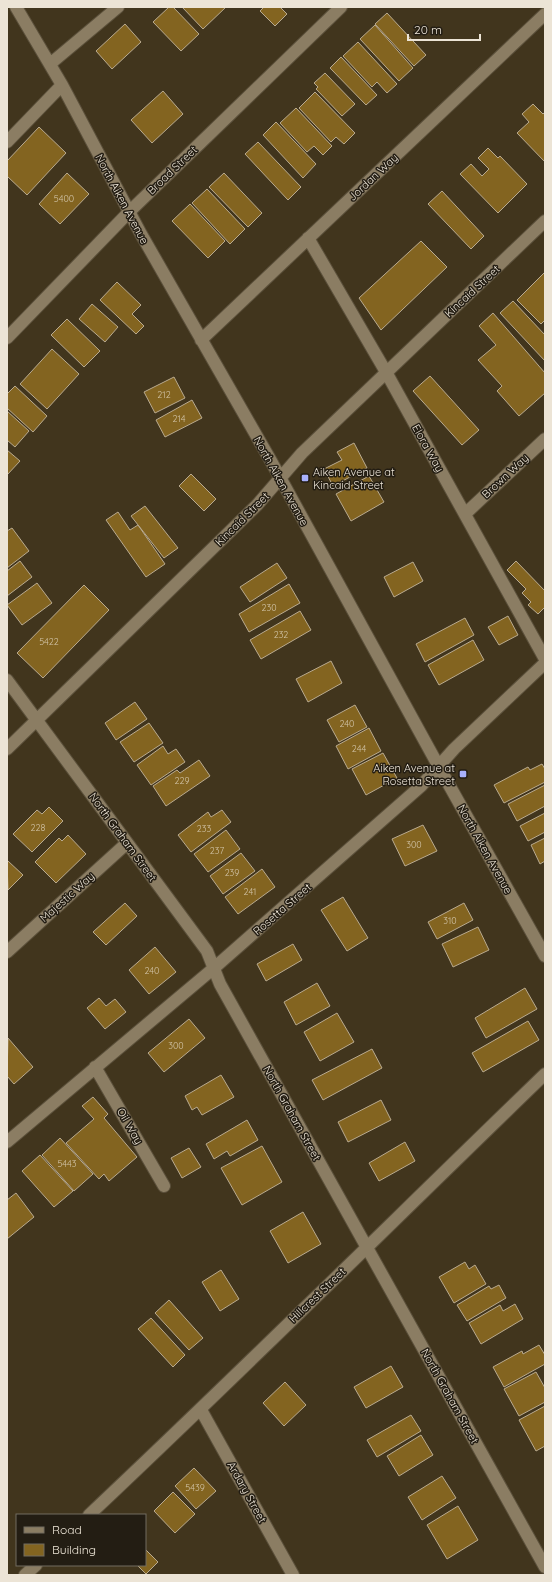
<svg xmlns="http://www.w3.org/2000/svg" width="552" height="1582" font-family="Quicksand,sans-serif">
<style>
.building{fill:#836420;stroke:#b9aa8f}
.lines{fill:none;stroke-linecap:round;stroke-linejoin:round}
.minor-casing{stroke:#5b503b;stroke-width:14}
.minor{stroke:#8b7d63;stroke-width:12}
.poi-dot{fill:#a8b0fc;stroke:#231d13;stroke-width:1.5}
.labels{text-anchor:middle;stroke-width:3;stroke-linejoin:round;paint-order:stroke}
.number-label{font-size:9px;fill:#d2c4a8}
.street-label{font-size:11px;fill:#ece4d6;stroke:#231d13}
.poi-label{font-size:11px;fill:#ece4d6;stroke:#231d13;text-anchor:start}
</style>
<rect width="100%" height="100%" fill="#41351d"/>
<path class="building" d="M169,7h4l26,27 -18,17 -28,-29z
M182,7h44l-23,22z
M264,7h16l7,7 -12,12 -15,-15z
M387,13l39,42 -12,11 -39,-42z
M125,24l16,18 -29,27 -16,-18z
M375,25l38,43 -14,13 -39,-42z
M358,42l39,42 -10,9 -10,-11 -5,5 -29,-31z
M341,57l36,38 -11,10 -36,-37z
M325,73l30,31 -13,12 -26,-27 2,-2 -4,-4z
M163,91l20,23 -31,29 -21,-23z
M315,92l40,41 -11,11 -8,-7 -5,5 -32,-34z
M533,104l10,10 2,-2v50l-28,-29 12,-11 -7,-8z
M296,108l36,38 -9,9 -9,-9 -7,6 -27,-29z
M276,122l40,42 -13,14 -40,-43z
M39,127l27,26 -39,42 -20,-19v-15z
M258,142l43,45 -13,13 -43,-46z
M488,148l10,10 2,-2 27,28 -29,29 -38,-39 11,-10 11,12 7,-7 -11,-11z
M67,173l22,21 -29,30 -21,-20z
M224,173l38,40 -14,14 -39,-40z
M207,189l38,40 -15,15 -38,-41z
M442,191l42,45 -13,13 -43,-45z
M190,204l35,37 -17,17 -36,-37z
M421,241l26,26 -66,63 -22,-32z
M545,272v48l-4,4 -24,-24z
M117,282l24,23 -9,9 12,12 -8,8 -36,-34z
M513,301l32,34v26l-45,-48z
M92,304l26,23 -13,15 -26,-23z
M493,313l52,60v20l-26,23 -22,-25 5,-5 -24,-26 18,-15 -17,-19z
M67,319l33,32 -16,16 -33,-32z
M52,349l27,25 -32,35 -27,-25z
M430,376l49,54 -17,15 -49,-54z
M174,377l11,21 -30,15 -11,-21z
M15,386l32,30 -14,16 -26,-24v-14z
M192,400l10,18 -37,19 -9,-17z
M7,411l22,20 -14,16 -8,-7z
M354,443l13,25 -34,18 -9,-17 18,-9 -5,-8z
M7,450l13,11 -13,14z
M191,474l25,25 -12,12 -25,-25z
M369,476l15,26 -33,19 -15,-27z
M145,506l33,42 -14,10 -33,-42z
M118,512l12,18 8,-5 27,39 -19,13 -40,-57z
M12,528l17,23 -22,17v-37z
M20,561l12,16 -25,19v-25z
M516,561l29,30v16l-7,7 -10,-9 3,-3 -9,-9 4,-4 -19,-19z
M413,562l10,19 -29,16 -10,-20z
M277,563l10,15 -37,24 -10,-15z
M37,583l15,20 -30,22 -15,-20z
M289,584l11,19 -51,29 -10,-18z
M84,585l25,25 -66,68 -26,-25z
M300,611l11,19 -50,29 -11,-19z
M508,616l10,19 -19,10 -11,-18z
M465,618l9,17 -49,27 -9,-18z
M473,640l11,20 -45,25 -11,-20z
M331,661l11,22 -34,19 -12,-23z
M135,702l12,17 -31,21 -11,-17z
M355,705l12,22 -28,15 -12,-22z
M149,723l14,20 -29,19 -14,-20z
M369,728l12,23 -33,18 -12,-23z
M163,746l5,8 8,-5 9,13 -34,23 -14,-20z
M383,753l14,25 -31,17 -14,-26z
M199,760l11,16 -44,30 -13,-20 24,-16 3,3z
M542,764l3,5v13l-41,21 -10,-18 34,-18 2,3z
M545,785v21l-28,15 -9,-17z
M49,807l14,14 -31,31 -19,-18 24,-24 5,4z
M222,810l9,12 -40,30 -13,-17 30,-23 3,5z
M545,813v19l-17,9 -8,-15z
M423,825l14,26 -32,15 -13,-27z
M226,830l14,19 -32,23 -14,-18z
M68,835l18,19 -30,29 -21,-21 24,-24 3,3z
M545,838v23l-5,3 -9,-19z
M241,853l14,18 -32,23 -13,-18z
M8,861l15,14 -15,15 -1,-28z
M262,869l13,18 -37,27 -13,-17z
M343,897l25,41 -21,13 -26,-41z
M125,903l12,13 -31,29 -13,-13z
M464,903l9,17 -36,19 -9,-17z
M478,927l11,23 -36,17 -11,-23z
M293,944l9,16 -36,21 -9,-17z
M155,947l21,25 -27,22 -20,-24z
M317,983l13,23 -34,19 -12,-23z
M525,988l12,21 -51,29 -11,-20z
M99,998l7,8 9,-7 11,13 -21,17 -18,-21z
M337,1013l17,29 -34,19 -16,-29z
M189,1019l16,19 -41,34 -16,-19z
M528,1021l11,19 -56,32 -11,-19z
M8,1038l25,29 -19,17 -7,-8z
M372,1049l10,19 -59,32 -11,-20z
M221,1075l13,22 -32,18 -5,-8 -5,3 -7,-14z
M93,1097l15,17 -4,4 33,39 -28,24 -5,-7 -5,5 -33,-36 28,-24 -12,-13z
M381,1100l10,20 -43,22 -10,-20z
M247,1120l11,20 -28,16 -3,-5 -13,8 -8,-15z
M60,1138l33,36 -19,17 -32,-36z
M405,1142l10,19 -36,20 -10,-18z
M262,1146l20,36 -40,23 -21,-37z
M189,1148l12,19 -19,11 -11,-20z
M40,1155l33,36 -19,16 -32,-36z
M16,1193l18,24 -27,22v-39z
M303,1212l18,32 -33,19 -18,-32z
M465,1262l4,7 6,-4 11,19 -32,19 -15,-26z
M221,1270l18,29 -19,12 -18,-29z
M499,1285l7,13 -39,23 -10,-16 32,-19 2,3z
M169,1300l34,38 -14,12 -34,-37z
M515,1304l8,15 -42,25 -12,-21 31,-18 3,6z
M151,1318l34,37 -12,12 -35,-38z
M539,1345l6,10v9l-41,23 -11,-20 29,-16 1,3z
M391,1366l12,21 -37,21 -12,-21z
M536,1372l9,16v14l-26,14 -15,-27z
M285,1382l21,23 -22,21 -21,-23z
M545,1406v40l-9,5 -17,-31z
M411,1415l10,16 -44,26 -10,-17z
M421,1435l12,20 -34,21 -12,-20z
M194,1468l22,23 -20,18 -21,-23z
M442,1476l14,22 -34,22 -14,-23z
M173,1492l22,22 -20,19 -21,-22z
M458,1506l20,34 -31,19 -20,-34z
M145,1549l13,13 -12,12 -9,-9h8z"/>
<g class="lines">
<defs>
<path id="minor" d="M16,7l46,78 79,149 130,227 168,306 106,189
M50,64l68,-57
M7,142l55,-57
M308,238l78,134 159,287
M7,338l122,-126 212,-205
M201,340l344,-326
M465,514l80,-75
M7,680l200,271 13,33 325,583
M7,749l250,-244 45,-52 243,-232
M7,952l120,-109
M95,1067l69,119
M7,1142l207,-174 207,-182 33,-37 91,-86
M201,1410l92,165
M89,1515c154,-145 304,-294 456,-441
M25,1575l11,-10"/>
</defs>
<use href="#minor" class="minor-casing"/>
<use href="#minor" class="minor"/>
</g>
<g class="poi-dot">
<rect x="301" y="474" width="8" height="8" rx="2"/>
<rect x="459" y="770" width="8" height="8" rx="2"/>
</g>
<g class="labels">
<g class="number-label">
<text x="64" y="202">5400</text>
<text x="164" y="398">212</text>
<text x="179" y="422">214</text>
<text x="269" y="611">230</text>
<text x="281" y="638">232</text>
<text x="49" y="645">5422</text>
<text x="347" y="727">240</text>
<text x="359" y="752">244</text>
<text x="182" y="784">229</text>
<text x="38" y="831">228</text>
<text x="204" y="832">233</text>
<text x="414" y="848">300</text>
<text x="217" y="854">237</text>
<text x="232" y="876">239</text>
<text x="250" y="895">241</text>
<text x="450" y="924">310</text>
<text x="152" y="974">240</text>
<text x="176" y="1049">300</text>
<text x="67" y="1167">5443</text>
<text x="195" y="1491">5439</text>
</g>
<g class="street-label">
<text transform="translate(172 170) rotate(-44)" y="4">Broad Street</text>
<text transform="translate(373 177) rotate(-43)" y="4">Jordan Way</text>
<text transform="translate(122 199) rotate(62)" y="4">North Aiken Avenue</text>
<text transform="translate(472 291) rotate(-43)" y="4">Kincaid Street</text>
<text transform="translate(428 448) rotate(61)" y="4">Elora Way</text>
<text transform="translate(505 476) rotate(-43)" y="4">Brown Way</text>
<text transform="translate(281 481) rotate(61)" y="4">North Aiken Avenue</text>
<text transform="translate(242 519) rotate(-45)" y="4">Kincaid Street</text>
<text transform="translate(123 837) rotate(54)" y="4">North Graham Street</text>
<text transform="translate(485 849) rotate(61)" y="4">North Aiken Avenue</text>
<text transform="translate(67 897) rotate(-42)" y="4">Majestic Way</text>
<text transform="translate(282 909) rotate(-41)" y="4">Rosetta Street</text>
<text transform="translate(292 1113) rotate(61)" y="4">North Graham Street</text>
<text transform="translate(130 1126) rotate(60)" y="4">Oil Way</text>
<text transform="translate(317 1295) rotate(-44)" y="4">Hillcrest Street</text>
<text transform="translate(450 1396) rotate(61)" y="4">North Graham Street</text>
<text transform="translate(247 1492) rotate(61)" y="4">Ardary Street</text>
</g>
<g class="poi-label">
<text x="313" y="476">Aiken Avenue at<tspan x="313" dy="13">Kincaid Street</tspan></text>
<text x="455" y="772" text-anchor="end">Aiken Avenue at<tspan x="455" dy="13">Rosetta Street</tspan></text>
</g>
</g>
<rect width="552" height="1582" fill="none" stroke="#ece4d6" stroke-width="16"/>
<rect x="16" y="1514" width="130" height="52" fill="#231d13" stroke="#736d61"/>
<rect x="24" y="1527" width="20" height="6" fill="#8b7d63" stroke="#736d61"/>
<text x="52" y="1534" font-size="12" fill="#ece4d6">Road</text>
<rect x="24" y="1544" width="20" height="12" fill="#836420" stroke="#736d61"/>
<text x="52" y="1554" font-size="12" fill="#ece4d6">Building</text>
<path d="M408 34v6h72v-6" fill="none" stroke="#ece4d6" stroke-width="2"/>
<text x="414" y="34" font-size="12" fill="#ece4d6" stroke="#231d13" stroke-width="3" paint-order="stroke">20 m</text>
</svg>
